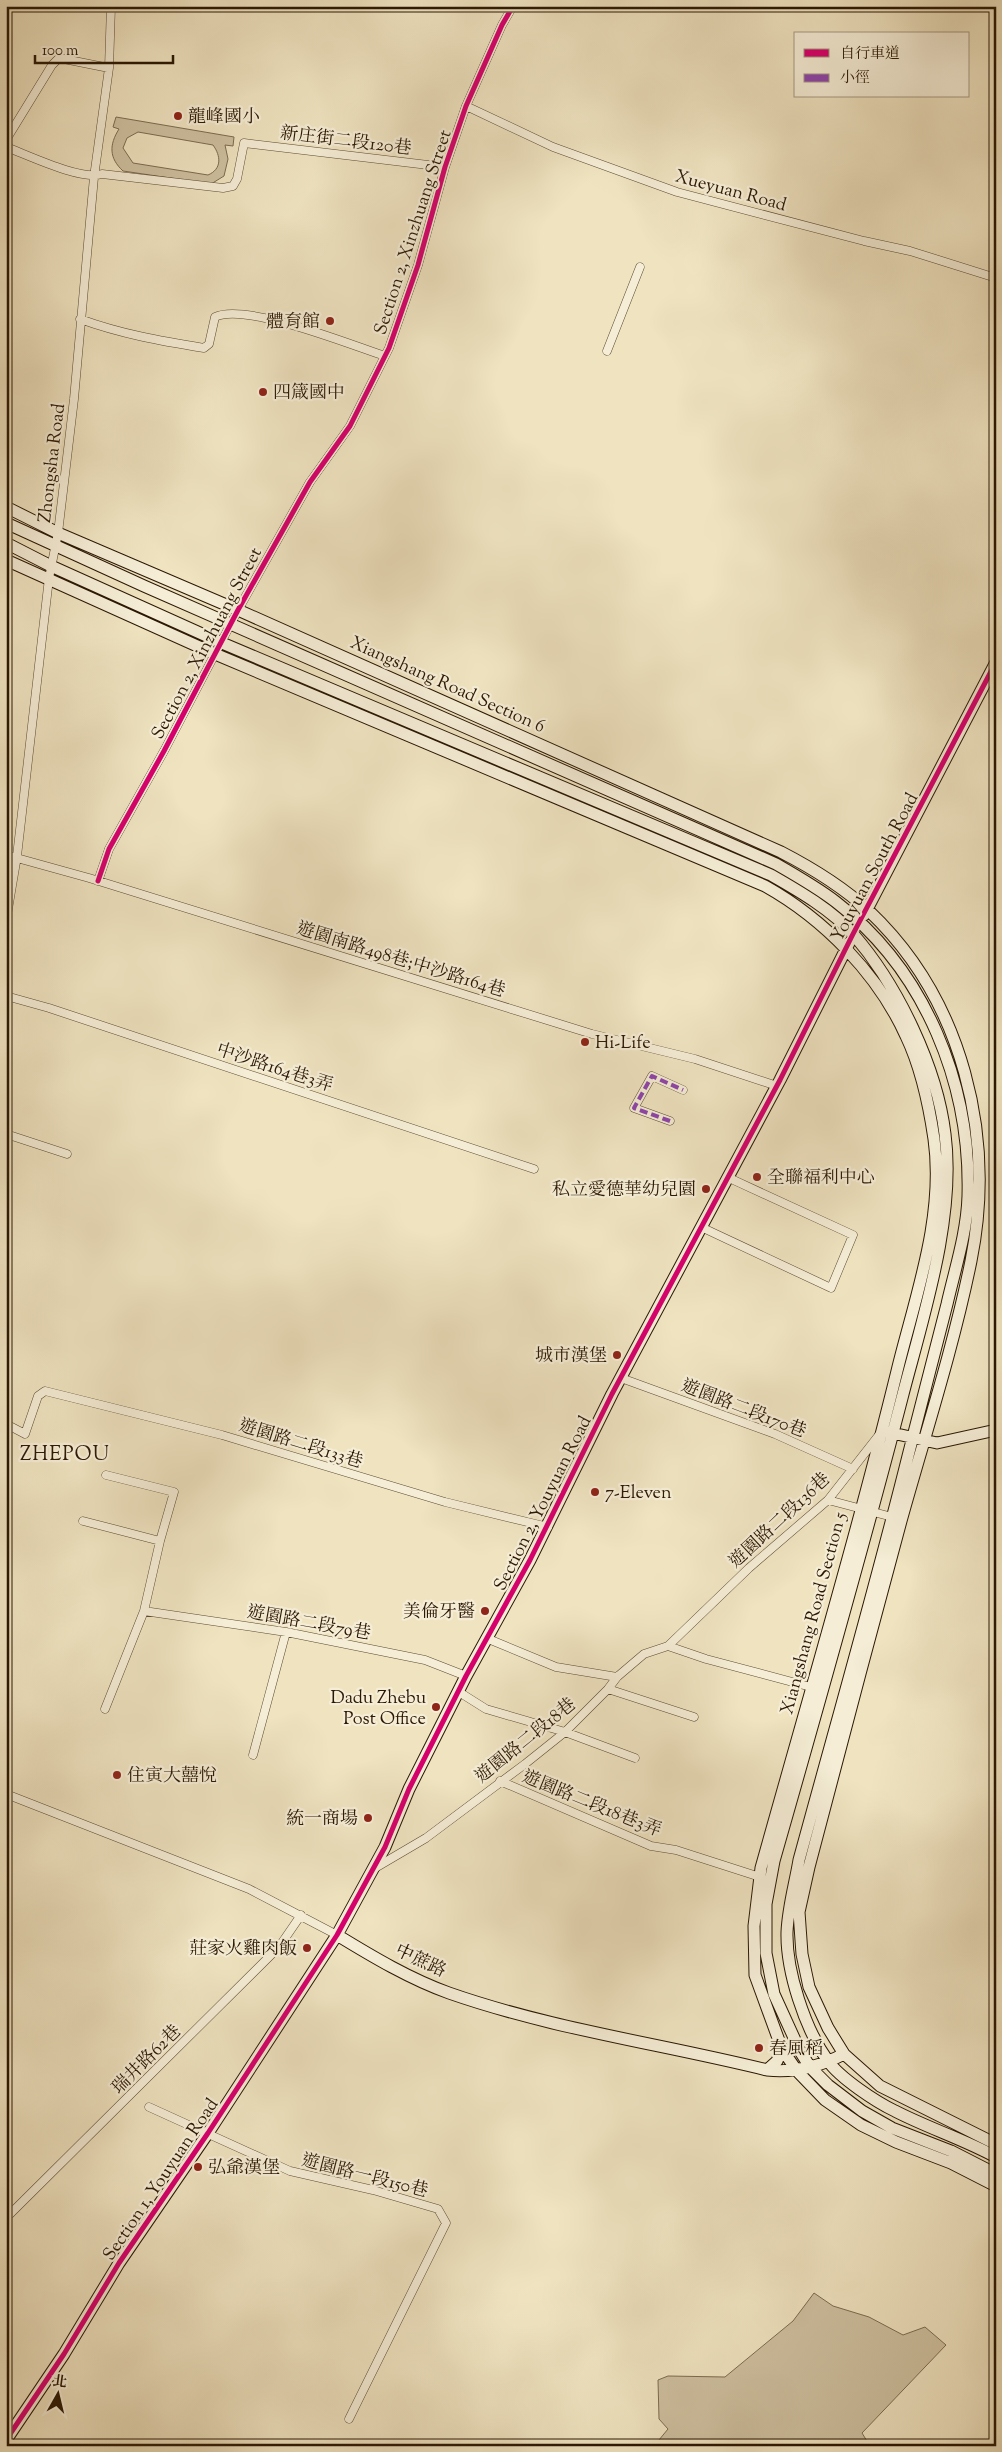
<svg xmlns="http://www.w3.org/2000/svg" width="1002" height="2452" font-family="'Sorts Mill Goudy','Noto Serif TC',serif">
<style>
.green{fill:#cec0a0;stroke:#7c6c52;fill-rule:evenodd}
.lines{fill:none;stroke-linecap:round;stroke-linejoin:round}
.street-casing{stroke:#5c4b33;stroke-width:9}
.secondary-casing{stroke:#2b1804;stroke-width:13}
.street{stroke:#f5edd6;stroke-width:8}
.secondary{stroke:#f5edd6;stroke-width:11}
.quiet{stroke:#8e44ad;stroke-width:4;stroke-dasharray:8 4;stroke-linecap:butt}
.cycleway-casing{stroke:#f5edd6;stroke-width:8}
.cycleway{stroke:#d6006c;stroke-width:5}
.poi-dot{fill:#8f2418;stroke:#f5edd6;stroke-width:2}
.labels{text-anchor:middle;stroke-width:4.5;stroke-linejoin:round;paint-order:stroke}
.poi-label{font-size:18px;fill:#2b1804;stroke:#f5edd6;text-anchor:start}
.street-label{font-size:18px;fill:#2b1804;stroke:#f5edd6}
.quarter-label{font-size:20px;letter-spacing:1px;fill:#2b1804;stroke:#f5edd6}
</style>
<rect width="100%" height="100%" fill="#efe3c0"/>
<filter id="stains"><feTurbulence type="fractalNoise" baseFrequency=".004" numOctaves="4"/><feColorMatrix values="0 0 0 0 .2 0 0 0 0 .09 0 0 0 0 .02 0 0 0 .5 -.17"/></filter>
<radialGradient id="worn" r=".72"><stop offset=".6" stop-color="#630" stop-opacity="0"/><stop offset="1" stop-color="#630" stop-opacity=".3"/></radialGradient>
<path class="green" d="M116,117l118,20 -1,9 -8,-1 3,14 -4,17 -13,8 -88,-13c-14,-13 -14,-26 -4,-42l-6,-2zM138,132l75,13c8,11 9,24 -5,30l-75,-12 -10,-15 4,-10z
M814,2293l19,13 36,11 34,18 22,-8 21,18 -84,88 8,13h-216l14,-17 -9,-10 -1,-39 10,-4 57,1 68,-56z"/>
<g class="lines">
<defs>
<path id="street" d="M466,106l87,41 124,45 187,49 46,10 86,27
M6,140l46,-75 7,-7 50,10
M6,147c22,8 75,34 96,27l121,14 10,-2 4,-7 7,-36 201,24
M80,319c41,15 81,22 124,29l5,-4 6,-27c30,-15 136,28 170,39
M607,351l33,-84
M6,855l83,23 503,156 103,25 82,27
M98,881l11,-32 55,-98 74,-141 72,-128 40,-56 39,-78 29,-83 27,-98 21,-61 36,-81 11,-19
M6,921l11,-65 32,-278 9,-45 16,-134 20,-222 15,-109 2,-62
M6,996l43,12 485,161
M670,1121l-36,-13 18,-32 31,14
M6,1134l61,20
M701,1227l130,61 22,-53 -126,-58
M621,1378l154,56 78,35
M6,1424l19,10 13,-38 7,-5 177,44 223,67 103,25
M828,1500l68,18
M83,1521l77,20
M144,1611l142,21 139,28 41,16
M486,1638l70,29 61,10
M668,1646l38,13 105,28
M608,1689l86,28
M459,1692l27,17 79,23 70,26
M105,1709l39,-98 16,-70 14,-49 -68,-17
M253,1755l33,-123
M500,1781l151,65 25,4 84,27
M6,1794l243,95 88,46
M375,1868l51,-30 99,-74 40,-32 43,-43 9,-12 27,-23 24,-8 81,-78 79,-68 51,-65
M149,2107l141,64 83,19 65,19 8,14 -97,196
M6,2218l273,-271 22,-32"/>
<path id="secondary" d="M6,507l52,26 180,77 543,242c31,16 62,35 88,59 94,89 127,225 102,350 -18,88 -46,174 -70,260 -31,115 -62,231 -92,346l-10,45 3,42 7,33 19,41 16,26 36,32 116,58
M6,523l138,63 632,278c21,12 42,24 60,38 90,69 135,183 132,294 -1,36 -13,73 -21,108 -13,49 -25,99 -38,148 -34,137 -73,272 -110,408 -4,24 -11,47 -12,72 -1,39 18,97 41,129 12,17 48,41 67,50 33,17 68,28 101,46
M6,543l45,23 171,77 549,232c28,16 61,35 83,60 44,51 83,132 91,199 11,83 -22,183 -43,264 -40,155 -84,309 -128,463l-8,43v49l8,41 26,57 10,16 18,18 34,26 30,17 59,23 45,23
M6,560l209,94 550,232c59,33 113,88 141,150 15,31 23,69 28,103 11,78 -19,158 -37,232 -41,167 -90,332 -136,497l-7,58 1,49 27,74 15,22 28,29 36,25 35,17 55,21 45,23
M864,915l132,-253
M888,1432l49,11 59,-13
M337,1935c36,22 73,44 112,58 103,36 213,51 318,77 28,3 52,-3 77,-16
M767,2070l10,-9 5,-12
M6,2440l58,-86 55,-91 89,-130 129,-198 48,-88 24,-58 57,-113 64,-116 82,-166 168,-314 69,-137"/>
</defs>
<use href="#street" class="street-casing"/>
<use href="#secondary" class="secondary-casing"/>
<use href="#street" class="street"/>
<use href="#secondary" class="secondary"/>
<path class="quiet" d="M670,1121l-36,-13 18,-32 31,14"/>
<defs>
<path id="cycleway" d="M98,881l11,-32 55,-98 74,-141 72,-128 40,-56 39,-78 29,-83 27,-98 21,-61 36,-81 11,-19
M6,2440l58,-86 55,-91 89,-130 129,-198 48,-88 24,-58 57,-113 64,-116 82,-166 168,-314 73,-146 143,-272"/>
</defs>
<use href="#cycleway" class="cycleway-casing"/>
<use href="#cycleway" class="cycleway"/>
</g>
<g class="poi-dot">
<circle cx="178" cy="116" r="5"/>
<circle cx="330" cy="321" r="5"/>
<circle cx="263" cy="392" r="5"/>
<circle cx="585" cy="1042" r="5"/>
<circle cx="757" cy="1177" r="5"/>
<circle cx="706" cy="1189" r="5"/>
<circle cx="617" cy="1355" r="5"/>
<circle cx="595" cy="1492" r="5"/>
<circle cx="485" cy="1611" r="5"/>
<circle cx="436" cy="1707" r="5"/>
<circle cx="117" cy="1775" r="5"/>
<circle cx="368" cy="1818" r="5"/>
<circle cx="307" cy="1948" r="5"/>
<circle cx="759" cy="2048" r="5"/>
<circle cx="198" cy="2167" r="5"/>
</g>
<g class="labels">
<g class="poi-label">
<text x="188" y="122">龍峰國小</text>
<text x="320" y="327" text-anchor="end">體育館</text>
<text x="273" y="398">四箴國中</text>
<text x="595" y="1048">Hi-Life</text>
<text x="767" y="1183">全聯福利中心</text>
<text x="696" y="1195" text-anchor="end">私立愛德華幼兒園</text>
<text x="607" y="1361" text-anchor="end">城市漢堡</text>
<text x="605" y="1498">7-Eleven</text>
<text x="475" y="1617" text-anchor="end">美倫牙醫</text>
<text x="426" y="1703" text-anchor="end">Dadu Zhebu<tspan x="426" dy="21">Post Office</tspan></text>
<text x="127" y="1781">住寅大囍悅</text>
<text x="358" y="1824" text-anchor="end">統一商場</text>
<text x="297" y="1954" text-anchor="end">莊家火雞肉飯</text>
<text x="769" y="2054">春風稻</text>
<text x="208" y="2173">弘爺漢堡</text>
</g>
<g class="street-label">
<text transform="translate(346 140) rotate(7)" y="6">新庄街二段120巷</text>
<text transform="translate(731 190) rotate(15)" y="6">Xueyuan Road</text>
<text transform="translate(412 232) rotate(-72)" y="6">Section 2, Xinzhuang Street</text>
<text transform="translate(51 463) rotate(-83)" y="6">Zhongsha Road</text>
<text transform="translate(206 643) rotate(-62)" y="6">Section 2, Xinzhuang Street</text>
<text transform="translate(448 684) rotate(24)" y="6">Xiangshang Road Section 6</text>
<text transform="translate(874 867) rotate(-62)" y="6">Youyuan South Road</text>
<text transform="translate(401 959) rotate(17)" y="6">遊園南路498巷;中沙路164巷</text>
<text transform="translate(275 1067) rotate(18)" y="6">中沙路164巷3弄</text>
<text transform="translate(744 1408) rotate(21)" y="6">遊園路二段170巷</text>
<text transform="translate(301 1443) rotate(17)" y="6">遊園路二段133巷</text>
<text transform="translate(542 1503) rotate(-63)" y="6">Section 2, Youyuan Road</text>
<text transform="translate(779 1520) rotate(-43)" y="6">遊園路二段136巷</text>
<text transform="translate(813 1613) rotate(-75)" y="6">Xiangshang Road Section 5</text>
<text transform="translate(309 1622) rotate(10)" y="6">遊園路二段79巷</text>
<text transform="translate(525 1740) rotate(-39)" y="6">遊園路二段18巷</text>
<text transform="translate(592 1803) rotate(22)" y="6">遊園路二段18巷3弄</text>
<text transform="translate(421 1960) rotate(25)" y="6">中蔗路</text>
<text transform="translate(146 2059) rotate(-45)" y="6">瑞井路62巷</text>
<text transform="translate(365 2175) rotate(14)" y="6">遊園路一段150巷</text>
<text transform="translate(160 2179) rotate(-56)" y="6">Section 1, Youyuan Road</text>
</g>
<g class="quarter-label">
<text x="65" y="1460">ZHEPOU</text>
</g>
</g>
<rect width="1002" height="2452" fill="none" stroke="#efe3c0" stroke-width="25"/>
<rect x="8" y="8" width="987" height="2437" fill="none" stroke="#2b1804" stroke-width="2.5"/>
<rect x="12" y="12" width="977" height="2427" fill="none" stroke="#2b1804"/>
<rect x="794" y="32" width="175" height="65" fill="#f5edd6" stroke="#a49882"/>
<rect x="804" y="49" width="25" height="8" fill="#d6006c" stroke="#a49882"/>
<text x="840" y="58" font-size="15" fill="#2b1804">自行車道</text>
<rect x="804" y="74" width="25" height="8" fill="#8e44ad" stroke="#a49882"/>
<text x="840" y="82" font-size="15" fill="#2b1804">小徑</text>
<g transform="translate(58 2394) rotate(8)" stroke="#f5edd6" stroke-width="4" paint-order="stroke">
<path d="M0-4L9 19L0 12L-9 19Z" fill="#2b1804"/>
<text y="-8" font-size="14" font-weight="bold" text-anchor="middle" fill="#2b1804">北</text>
</g>
<path d="M35 55v8h138v-8" fill="none" stroke="#2b1804" stroke-width="2.5"/>
<text x="42" y="55" font-size="15" fill="#2b1804" stroke="#f5edd6" stroke-width="4" paint-order="stroke">100 m</text>
<rect width="100%" height="100%" filter="url(#stains)"/>
<rect width="100%" height="100%" fill="url(#worn)"/>
</svg>
